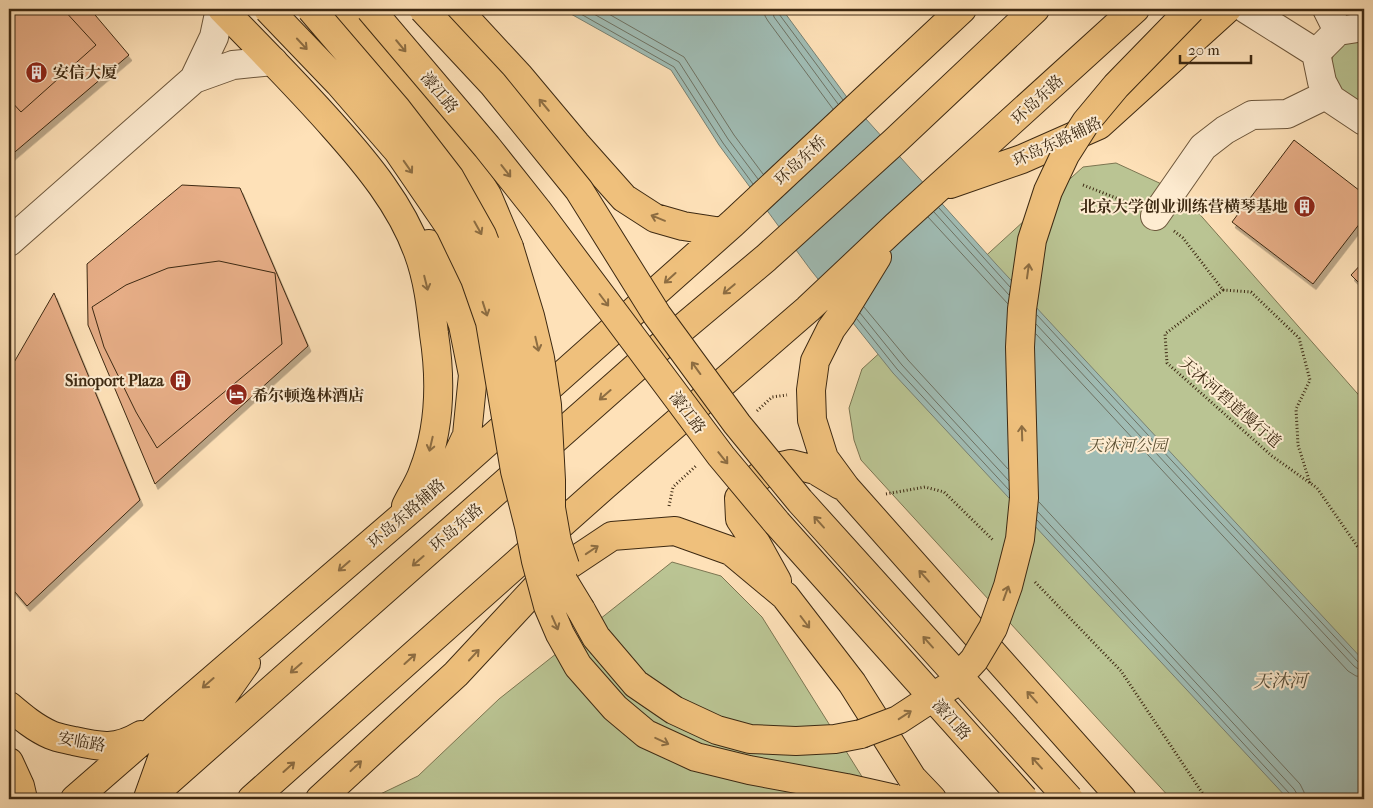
<svg xmlns="http://www.w3.org/2000/svg" width="1373" height="808" font-family="'IM FELL French Canon','Noto Serif SC',serif">
<style>
.green{fill:#bac493;stroke:#7c7652}
.water{fill:#a0bcb4;stroke:#788173}
.lines{fill:none;stroke-linecap:round;stroke-linejoin:round}
.shore{stroke:#6e7263;stroke-width:1}
.building{fill:#e7ae87;stroke:#3d2912;filter:url(#shadow)}
.minor-casing{stroke:#6d573c;stroke-width:30}
.major-casing{stroke:#3d2912;stroke-width:30}
.path{stroke:#3d2912;stroke-width:3;stroke-dasharray:1 2.5;stroke-linecap:butt}
.minor{stroke:#feecd1;stroke-width:28}
.major{stroke:#efc07c;stroke-width:28}
.major-bridge-casing{stroke:#3d2912;stroke-width:30;stroke-linecap:butt}
.major-bridge{stroke:#efc07c;stroke-width:28}
.oneway{stroke:#8d6d42}
.labels{text-anchor:middle;stroke-width:4;stroke-linejoin:round;paint-order:stroke}
.poi-label{font-size:16px;font-weight:bold;fill:#3d2912;stroke:#feecd1;text-anchor:start}
.street-label{font-size:16px;fill:#3d2912;stroke:#feecd1}
.park-label{font-size:16px;font-style:italic;fill:#5c5032;stroke:#feecd1}
.water-label{font-size:18px;font-style:italic;fill:#564e3a;stroke:#feecd1}
</style>
<defs>
<filter id="shadow"><feDropShadow dx="3" dy="5.5" stdDeviation="0" flood-color="#0004"/></filter>
</defs>
<rect width="100%" height="100%" fill="#fee1b8"/>
<filter id="stains"><feTurbulence type="fractalNoise" baseFrequency=".004" numOctaves="4"/><feColorMatrix values="0 0 0 0 .2 0 0 0 0 .09 0 0 0 0 .02 0 0 0 .5 -.17"/></filter>
<radialGradient id="worn" r=".72"><stop offset=".6" stop-color="#630" stop-opacity="0"/><stop offset="1" stop-color="#630" stop-opacity=".3"/></radialGradient>
<path class="green" d="M1364,38v77l-26,-23 -7,-31 5,-11 8,-8z
M1116,163l65,30 183,208v398h-193l-310,-339 -7,-20 -5,-32 13,-39 221,-202z
M672,562l49,14 41,41 114,182h-506l48,-23 81,-77z"/>
<path class="water" d="M562,9h220l67,91 147,164 368,397v138h-76l-395,-426 -83,-104 -91,-124 -48,-75z"/>
<g class="lines">
<path class="shore" d="M572,9l102,58 49,76 30,41
M585,9l94,53 49,77 30,40
M600,9l84,48 50,78 29,39
M764,9l1,7 3,5 65,88
M772,9l2,8 64,87
M778,9l1,5 64,86
M939,208l71,79
M934,212l75,83
M928,217l80,87
M864,307l44,53 100,109
M860,313l42,52 107,116
M1037,315l321,347 6,2
M857,319l40,50 112,121
M1036,324l318,342 4,3 6,1
M1036,334l312,337 8,5 8,1
M1039,502l261,282 4,8 1,7
M1038,512l256,277 3,5 1,5
M1037,520l253,274 1,5"/>
</g>
<path class="building" d="M9,9h54l33,36 -75,67 -12,-13z
M9,9h81l39,46 -120,102z
M1294,140l70,54v24l-51,66 -81,-62z
M182,185l58,3 68,158 -153,138 -67,-159 -1,-61z
M219,261l56,12 7,71 -125,104 -21,-36 -32,-65 -12,-40 34,-22 42,-17z
M1364,261v27l-13,-13z
M54,293l86,207 -113,106 -18,-21v-214z"/>
<g class="lines">
<defs>
<path id="minor" d="M1246,9l70,44 6,29 9,17 33,22
M1327,9l11,22
M1316,53l22,-22 26,-4
M194,79l20,-42 6,-28
M1155,216l48,-69 22,-17 27,-15 35,-1 41,-20
M9,242l185,-163 39,-14 40,-4"/>
<path id="major" d="M222,9c38,39 76,77 112,118 33,37 67,78 84,125 10,27 13,54 16,82 7,45 6,95 -11,138 -4,12 -12,23 -17,34
M344,9l74,88 40,51 29,47 22,52
M457,9l62,67 57,68 48,54 31,20 28,8 39,6
M950,184l72,-25 77,-34 128,-116
M429,244l19,40 15,41 10,50 -6,60 -15,32
M877,257l-35,57 -11,15 -16,32 -4,29 1,30 12,38 22,30 276,311
M546,580l66,-44 63,-5 56,20 54,45 67,87 60,95 20,21
M777,581l-21,-38 -16,-24 -1,-21 12,-15 18,-14 22,-5 24,6 25,15
M581,610l15,27 40,47 38,26 43,20 33,9 46,2 39,-2 26,-5
M9,706c13,11 26,22 42,29 7,3 15,4 23,6 27,6 42,9 67,-6
M9,762l11,24 3,13
M148,798l15,-42 55,-53 28,-40
M75,799l85,-74 288,-248 285,-254 229,-214
M148,799l494,-437 124,-104 128,-116 141,-133
M252,799l353,-314 203,-176 88,-83 239,-217
M320,799l136,-125 81,-87 16,-24"/>
</defs>
<use href="#minor" class="minor-casing"/>
<use href="#major" class="major-casing"/>
<path class="path" d="M1083,185l51,20
M1174,231l9,7 40,52 -58,44 2,29 105,93 45,32 47,68
M1223,290l28,2 48,46 11,42 -14,29 2,36 12,38
M757,411l15,-14 15,-2
M886,494l39,-7 19,5 50,49
M669,506l4,-19 24,-22
M1035,582l86,89 82,123 7,5"/>
<use href="#minor" class="minor"/>
<use href="#major" class="major"/>
<defs>
<path id="major-bridge" d="M268,9l71,74 59,68 52,76 25,52 15,43 25,149 14,55 7,35 12,45 12,28 18,32 37,42 31,26 50,23 53,13 97,18 49,11
M311,9l85,99 54,70 32,57 22,58 14,56 11,70 5,59 -2,13
M370,9l117,138 50,63 184,246 56,67 247,276
M423,9l70,75 86,106 78,125 80,109 63,77 269,298
M509,247l21,69 10,42 7,47 4,75v28l6,34 8,24
M539,541l42,69
M861,734l37,-14 52,-34 24,-26 19,-32 15,-42 12,-47 4,-41 -4,-151 2,-38 10,-69 16,-49 17,-36 21,-33 30,-36 75,-77"/>
</defs>
<use href="#major-bridge" class="major-bridge-casing"/>
<use href="#major-bridge" class="major-bridge"/>
</g>
<defs><path id="oneway-shaft" d="M-6 0H5M1.5-3L5.5 0L1.5 3" fill="none" stroke-width="1.6" stroke-linecap="round" stroke-linejoin="round" transform="scale(1.25)"/></defs>
<g class="oneway">
<use href="#oneway-shaft" transform="translate(302 44) rotate(47)"/>
<use href="#oneway-shaft" transform="translate(401 46) rotate(50)"/>
<use href="#oneway-shaft" transform="translate(544 105) rotate(-130)"/>
<use href="#oneway-shaft" transform="translate(408 167) rotate(55)"/>
<use href="#oneway-shaft" transform="translate(506 171) rotate(52)"/>
<use href="#oneway-shaft" transform="translate(658 218) rotate(-158)"/>
<use href="#oneway-shaft" transform="translate(478 228) rotate(61)"/>
<use href="#oneway-shaft" transform="translate(1028 271) rotate(-82)"/>
<use href="#oneway-shaft" transform="translate(670 278) rotate(138)"/>
<use href="#oneway-shaft" transform="translate(426 283) rotate(76)"/>
<use href="#oneway-shaft" transform="translate(729 289) rotate(140)"/>
<use href="#oneway-shaft" transform="translate(604 300) rotate(53)"/>
<use href="#oneway-shaft" transform="translate(485 309) rotate(72)"/>
<use href="#oneway-shaft" transform="translate(537 344) rotate(77)"/>
<use href="#oneway-shaft" transform="translate(696 368) rotate(-126)"/>
<use href="#oneway-shaft" transform="translate(605 395) rotate(139)"/>
<use href="#oneway-shaft" transform="translate(1022 433) rotate(-92)"/>
<use href="#oneway-shaft" transform="translate(431 444) rotate(103)"/>
<use href="#oneway-shaft" transform="translate(723 458) rotate(51)"/>
<use href="#oneway-shaft" transform="translate(819 522) rotate(-132)"/>
<use href="#oneway-shaft" transform="translate(592 550) rotate(-34)"/>
<use href="#oneway-shaft" transform="translate(418 561) rotate(139)"/>
<use href="#oneway-shaft" transform="translate(344 566) rotate(139)"/>
<use href="#oneway-shaft" transform="translate(924 576) rotate(-132)"/>
<use href="#oneway-shaft" transform="translate(1006 593) rotate(-70)"/>
<use href="#oneway-shaft" transform="translate(805 622) rotate(53)"/>
<use href="#oneway-shaft" transform="translate(555 623) rotate(66)"/>
<use href="#oneway-shaft" transform="translate(928 642) rotate(-132)"/>
<use href="#oneway-shaft" transform="translate(474 655) rotate(-47)"/>
<use href="#oneway-shaft" transform="translate(410 659) rotate(-42)"/>
<use href="#oneway-shaft" transform="translate(296 668) rotate(139)"/>
<use href="#oneway-shaft" transform="translate(208 683) rotate(139)"/>
<use href="#oneway-shaft" transform="translate(1032 697) rotate(-132)"/>
<use href="#oneway-shaft" transform="translate(905 715) rotate(-33)"/>
<use href="#oneway-shaft" transform="translate(662 741) rotate(25)"/>
<use href="#oneway-shaft" transform="translate(1037 763) rotate(-132)"/>
<use href="#oneway-shaft" transform="translate(356 766) rotate(-43)"/>
<use href="#oneway-shaft" transform="translate(289 767) rotate(-42)"/>
</g>
<defs>
<symbol id="building-disc" viewBox="-11 -11 22 22"><circle r="9.5" fill="#8f2418" stroke="#feecd1"/><path d="M-4-6H4V6H1V3H-1V6H-4ZM-2.5-4.3h1.7v1.8h-1.7ZM.8-4.3h1.7v1.8H.8ZM-2.5-1h1.7V.8h-1.7ZM.8-1h1.7V.8H.8Z" fill="#fff"/></symbol>
<symbol id="hotel-disc" viewBox="-11 -11 22 22"><circle r="9.5" fill="#8f2418" stroke="#feecd1"/><path d="M-6-4.5h1.5V1H6V5H4.5V3h-9V5H-6ZM-4 0a1.8 1.8 0 1 1 3.6 0ZM.5 0V-2.5h3Q6-2.5 6 0Z" fill="#fff"/></symbol>
</defs>
<g fill-rule="evenodd">
<use href="#building-disc" x="24" y="60" width="25" height="25"/>
<use href="#building-disc" x="1292" y="194" width="25" height="25"/>
<use href="#building-disc" x="168" y="368" width="25" height="25"/>
<use href="#hotel-disc" x="224" y="382" width="25" height="25"/>
</g>
<g class="labels">
<g class="poi-label">
<text x="53" y="78">安信大厦</text>
<text x="1288" y="212" text-anchor="end">北京大学创业训练营横琴基地</text>
<text x="164" y="386" text-anchor="end">Sinoport Plaza</text>
<text x="252" y="401">希尔顿逸林酒店</text>
</g>
<g class="street-label">
<text transform="translate(440 92) rotate(50)" y="6">濠江路</text>
<text transform="translate(1037 99) rotate(-43)" y="6">环岛东路</text>
<text transform="translate(1057 141) rotate(-25)" y="6">环岛东路辅路</text>
<text transform="translate(800 160) rotate(-43)" y="6">环岛东桥</text>
<text transform="translate(1231 402) rotate(41)" y="6">天沐河碧道慢行道</text>
<text transform="translate(688 412) rotate(53)" y="6">濠江路</text>
<text transform="translate(406 513) rotate(-41)" y="6">环岛东路辅路</text>
<text transform="translate(456 527) rotate(-41)" y="6">环岛东路</text>
<text transform="translate(952 719) rotate(48)" y="6">濠江路</text>
<text transform="translate(82 741) rotate(10)" y="6">安临路</text>
</g>
<g class="park-label">
<text x="1127" y="451">天沐河公园</text>
</g>
<g class="water-label">
<text x="1280" y="687">天沐河</text>
</g>
</g>
<rect width="1373" height="808" fill="none" stroke="#fee1b8" stroke-width="30"/>
<rect x="10" y="10" width="1353" height="788" fill="none" stroke="#3d2912" stroke-width="2.5"/>
<rect x="15" y="15" width="1343" height="778" fill="none" stroke="#3d2912"/>
<path d="M1180 55v8h71v-8" fill="none" stroke="#3d2912" stroke-width="2.5"/>
<text x="1188" y="55" font-size="15" fill="#3d2912" stroke="#feecd1" stroke-width="4" paint-order="stroke">20 m</text>
<rect width="100%" height="100%" filter="url(#stains)"/>
<rect width="100%" height="100%" fill="url(#worn)"/>
</svg>
